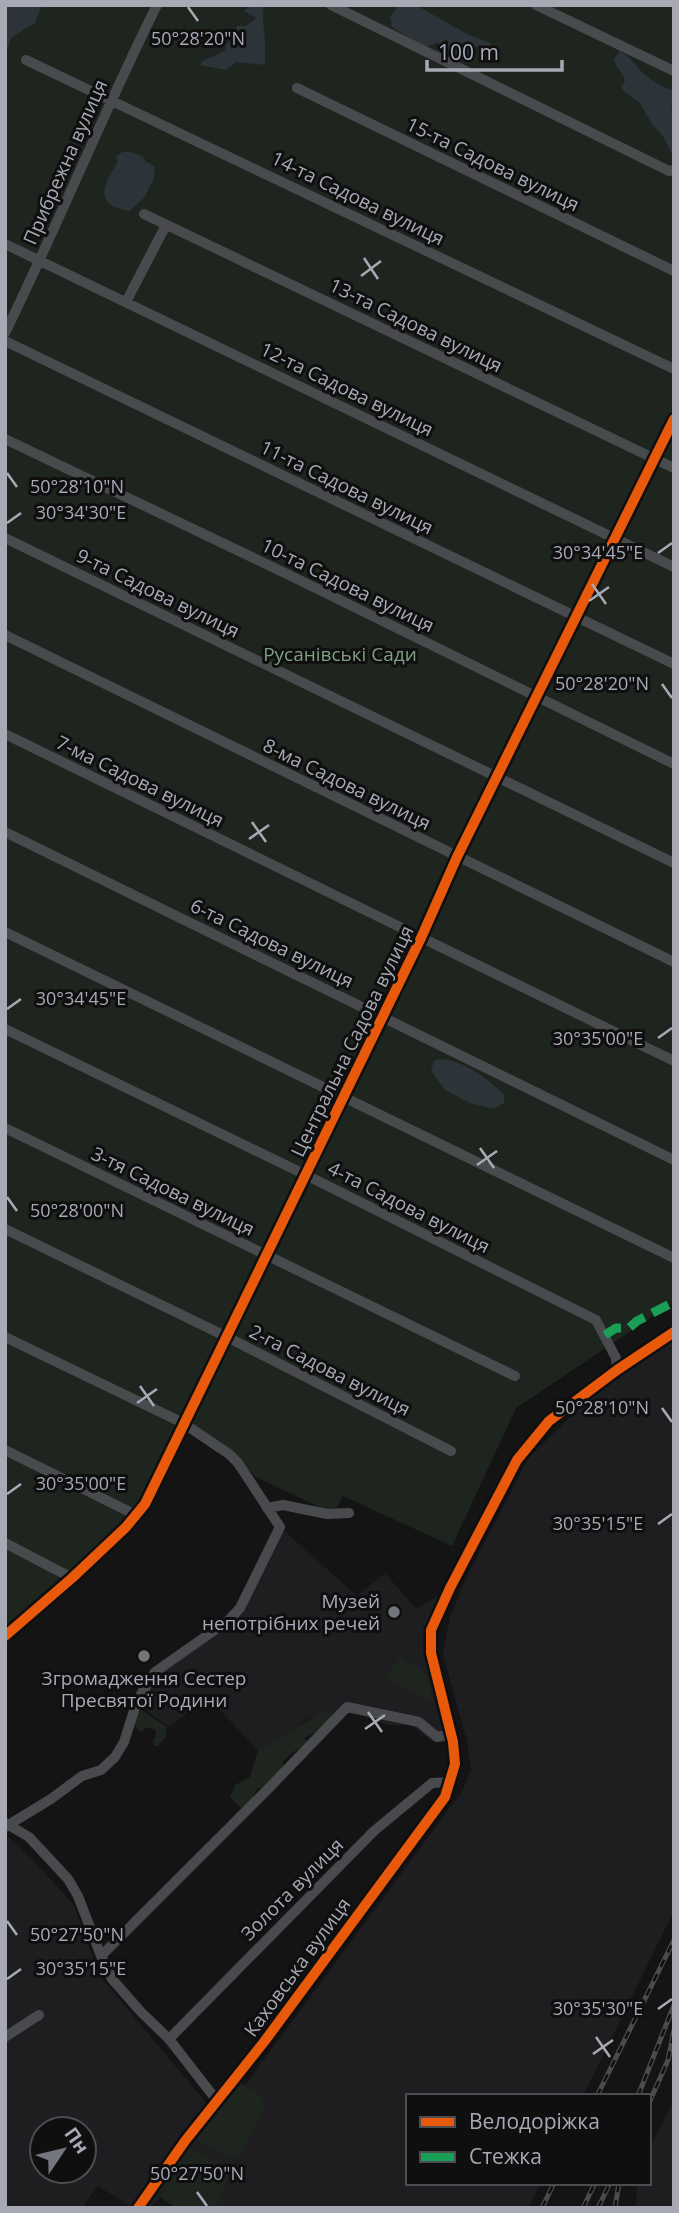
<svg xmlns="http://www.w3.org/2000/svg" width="679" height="2213" font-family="'Open Sans',sans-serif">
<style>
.built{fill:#1e1e20;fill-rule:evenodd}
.green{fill:#1e251f}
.water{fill:#2c3339}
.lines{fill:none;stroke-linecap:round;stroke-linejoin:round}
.minor{stroke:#494a4d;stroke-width:10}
.major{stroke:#4b4c4f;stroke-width:14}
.rail-casing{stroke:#4a4b4d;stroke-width:5}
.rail{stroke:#0f0f10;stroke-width:2.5;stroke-dasharray:8;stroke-linecap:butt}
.quiet{stroke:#1a9f57;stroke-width:9;stroke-dasharray:18 9;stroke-linecap:butt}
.cycleway-casing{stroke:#0f0f10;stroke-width:15}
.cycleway{stroke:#e8590c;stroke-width:10}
.ticks{fill:none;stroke:#a7aab5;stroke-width:2.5}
.poi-dot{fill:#74767d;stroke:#0f0f10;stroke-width:2.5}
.labels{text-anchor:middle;stroke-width:6;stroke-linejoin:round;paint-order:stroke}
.street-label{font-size:19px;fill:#a7aab5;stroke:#0f0f10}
.park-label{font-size:19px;fill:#7f9e82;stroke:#0f0f10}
.poi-label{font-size:19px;fill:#a7aab5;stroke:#0f0f10;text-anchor:end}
.ticks-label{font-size:18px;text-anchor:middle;fill:#a7aab5;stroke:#0f0f10;stroke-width:6;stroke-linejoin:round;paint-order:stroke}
</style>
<rect width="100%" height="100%" fill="#141415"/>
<path class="built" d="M674,1339v572l-91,185h-175v87h132l-12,25h-352l-15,-11 -12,11h-16l-35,-22 -16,22h-77v-368l3,-3 23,21 43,47 25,70 121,144 243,-329 8,-21 -4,-28 -24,-87 7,-37 18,-43 61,-117 51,-49 61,-49zM42,2129h42v42h-42z
M280,1527l77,69 28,-23 31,36 34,-21 -19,42 22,112h-20l-22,-17h-23l-46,-17 -7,6 -26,4 -33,25 -18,7 -44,-46 -13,-1 -32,24 -26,-19 -6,-7 18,-29 74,-51z
M674,2099v109h-38l1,-25h12v-33z"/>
<path class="green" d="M5,5h669v1297l-158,106 -64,138 -109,-50 -7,13 -11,1 -69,-33 -31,-31 -47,-27 -42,91 -131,120z
M401,1656l25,18 8,30 -49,-27z
M139,1708l28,19 -2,11 -7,8h-3l-2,-5 3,-5 -1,-6 -9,-3 -4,5 -4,-1c-6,-9 -2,-14 1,-23z
M327,1711l8,3 -19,18 -12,6 4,4c-9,8 -20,11 -26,21l3,4 -19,20 -9,2 -8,16 -8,3 -11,-11 5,-12 15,-8 8,-27c25,-10 44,-29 69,-39z
M241,2083l16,9 10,12 -28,55 -39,-16 -3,-7z
M190,2149l42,22 -19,37h-37l-15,-11 5,-7 -1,-15 19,-23z"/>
<path class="water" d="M5,5h37l-7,18 -23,14 -7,17z
M250,5h14c-2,15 0,22 1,36 1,8 -1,15 1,24l-30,-3 -10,8 -26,-5 3,-4 22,-10 1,-7 11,-8 -5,-2 5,-8h9l10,-8 -12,-7z
M403,5h13l51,29 25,10 -6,4 -8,-2 -7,3 -3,9 -8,3 -9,-8 -13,-1 1,-10 -14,5 -33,-20 -2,-10 7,-10z
M620,51c13,8 12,11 22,21 8,8 21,15 32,19v15l-3,2 3,9v42l-11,-23 -11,-12 -13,-22 -14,-10 -4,-5 4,-6c-2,-9 -10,-14 -11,-22z
M128,151l14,5 5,7h3l5,5 -2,14 -3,3 -5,12 -16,14c-36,-5 -26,-27 -11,-49l-2,-5 4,-4z
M439,1059c23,0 50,20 65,36v8l-10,6 -24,-6 -25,-13 -14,-19 3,-10z"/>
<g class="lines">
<path class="minor" d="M331,5l338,166 5,-1
M536,5l138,66
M26,60l648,309
M297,88l377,183
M144,214l530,254
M5,244l669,323
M126,302l40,-77
M5,333c53,-108 98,-220 152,-328
M5,341l669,323
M5,439l282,135 387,190
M5,538l669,325
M5,635l669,327
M5,734l669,327
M5,832l669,328
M5,932l669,326
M5,1029l301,146 290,145 20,38 1,12
M5,1128l510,248
M5,1229l220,107 226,115
M5,1337l178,86 46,31 9,9 42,64 -40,81 -11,12 -74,52 -18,29 -13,41 -9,15 -14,13 -19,6 -31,23 -46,28
M5,1450l131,65
M267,1508l16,-3 44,9 22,-1
M5,1543l67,35
M5,1823l24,14 39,42 10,17 23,60 11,23 29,33 28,27 49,63
M101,1956l169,-169 77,-80 72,15 18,15 14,-3
M5,2037l34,-22
M169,2039l205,-208 58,-48 19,-1
M138,2208l47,-67 79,-99 181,-245 10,-33 -2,-22 -22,-89v-23l19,-42 67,-128 32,-39 68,-51 57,-38"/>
<path class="major" d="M5,1636l67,-58 54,-51 19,-23 276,-566 36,-81 217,-438"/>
<defs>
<path id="rail" d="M597,2096l77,-156
M638,2096l36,-91
M649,2103l19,-43 6,-30
M542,2208l12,-25
M583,2208l12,-25
M598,2208l12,-25
M615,2208l4,-25"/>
</defs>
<use href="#rail" class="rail-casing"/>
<use href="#rail" class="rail"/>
<path class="quiet" d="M605,1335l11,-7h13l8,-7 37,-19"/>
<defs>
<path id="cycleway" d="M5,1636l67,-58 54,-51 19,-23 276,-566 36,-81 217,-438
M138,2208l47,-67 79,-99 181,-245 10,-33 -2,-22 -22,-89v-23l19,-42 67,-128 32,-39 68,-51 57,-38"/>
</defs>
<use href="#cycleway" class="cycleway-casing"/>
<use href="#cycleway" class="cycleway"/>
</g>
<path class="ticks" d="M188,7l10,14M364,258l14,21M361,276l20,-15M7,473l10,14M7,523l14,-10M658,553l14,-10M592,584l14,20M589,601l20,-14M662,684l10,14M252,822l14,20M249,839l20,-14M7,1009l14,-10M658,1038l14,-10M480,1148l14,20M477,1165l20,-14M7,1197l10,14M140,1386l14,20M137,1403l20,-14M662,1408l10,14M7,1494l14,-10M658,1524l14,-10M368,1712l14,20M365,1729l20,-14M7,1921l10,14M7,1979l14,-10M658,2009l14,-10M596,2037l14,20M593,2054l20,-14M197,2192l10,14"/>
<g class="poi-dot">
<circle cx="394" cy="1612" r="7"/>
<circle cx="144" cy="1656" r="7"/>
</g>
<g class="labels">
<g class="street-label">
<text transform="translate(65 162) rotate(-66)" y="7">Прибрежна вулиця</text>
<text transform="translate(493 164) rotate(26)" y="7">15-та Садова вулиця</text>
<text transform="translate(358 198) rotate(26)" y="7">14-та Садова вулиця</text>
<text transform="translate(416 325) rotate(26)" y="7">13-та Садова вулиця</text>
<text transform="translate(347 389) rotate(26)" y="7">12-та Садова вулиця</text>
<text transform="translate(347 487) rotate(26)" y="7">11-та Садова вулиця</text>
<text transform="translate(348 585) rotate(26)" y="7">10-та Садова вулиця</text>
<text transform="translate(158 593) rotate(26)" y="7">9-та Садова вулиця</text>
<text transform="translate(140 781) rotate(26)" y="7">7-ма Садова вулиця</text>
<text transform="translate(347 784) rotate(26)" y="7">8-ма Садова вулиця</text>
<text transform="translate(272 943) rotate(26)" y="7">6-та Садова вулиця</text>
<text transform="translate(352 1041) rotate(-64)" y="7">Центральна Садова вулиця</text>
<text transform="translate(173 1191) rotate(26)" y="7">3-тя Садова вулиця</text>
<text transform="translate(409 1207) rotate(27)" y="7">4-та Садова вулиця</text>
<text transform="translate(330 1370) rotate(27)" y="7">2-га Садова вулиця</text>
<text transform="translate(292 1889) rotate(-45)" y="7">Золота вулиця</text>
<text transform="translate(297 1967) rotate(-54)" y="7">Каховська вулиця</text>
</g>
<g class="park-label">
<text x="340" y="661">Русанівські Сади</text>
</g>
<g class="poi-label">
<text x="380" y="1608">Музей<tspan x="380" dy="22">непотрібних речей</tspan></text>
<text x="144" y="1685" text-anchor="middle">Згромадження Сестер<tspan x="144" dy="22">Пресвятої Родини</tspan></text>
</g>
</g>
<g class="ticks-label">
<text x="198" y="45">50°28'20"N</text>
<text x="77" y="493">50°28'10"N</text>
<text x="81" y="519">30°34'30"E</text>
<text x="598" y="559">30°34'45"E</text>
<text x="602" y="690">50°28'20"N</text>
<text x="81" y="1005">30°34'45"E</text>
<text x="598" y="1045">30°35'00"E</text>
<text x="77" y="1217">50°28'00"N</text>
<text x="602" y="1414">50°28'10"N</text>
<text x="81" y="1490">30°35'00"E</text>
<text x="598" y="1530">30°35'15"E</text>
<text x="77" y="1941">50°27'50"N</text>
<text x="81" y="1975">30°35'15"E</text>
<text x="598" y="2015">30°35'30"E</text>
<text x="197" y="2180">50°27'50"N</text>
</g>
<rect width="679" height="2213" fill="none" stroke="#a7aab5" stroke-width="14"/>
<rect x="406" y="2094" width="245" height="91" fill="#0f0f10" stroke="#4c4d52" stroke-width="2"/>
<rect x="420" y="2117" width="35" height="10" fill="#e8590c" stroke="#4c4d52" stroke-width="2"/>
<text x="469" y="2129" font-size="21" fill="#a7aab5">Велодоріжка</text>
<rect x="420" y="2152" width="35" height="10" fill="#1a9f57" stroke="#4c4d52" stroke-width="2"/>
<text x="469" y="2164" font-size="21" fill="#a7aab5">Стежка</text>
<g transform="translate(63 2150) rotate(55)"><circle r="33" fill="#0f0f10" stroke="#4c4d52" stroke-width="2"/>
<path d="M0-5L12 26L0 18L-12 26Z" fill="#74767d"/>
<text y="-10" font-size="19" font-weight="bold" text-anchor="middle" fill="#a7aab5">Пн</text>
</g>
<path d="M427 60v10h135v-10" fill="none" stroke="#a7aab5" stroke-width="3.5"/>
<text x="438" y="60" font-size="21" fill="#a7aab5" stroke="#0f0f10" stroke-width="5" paint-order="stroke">100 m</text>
</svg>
